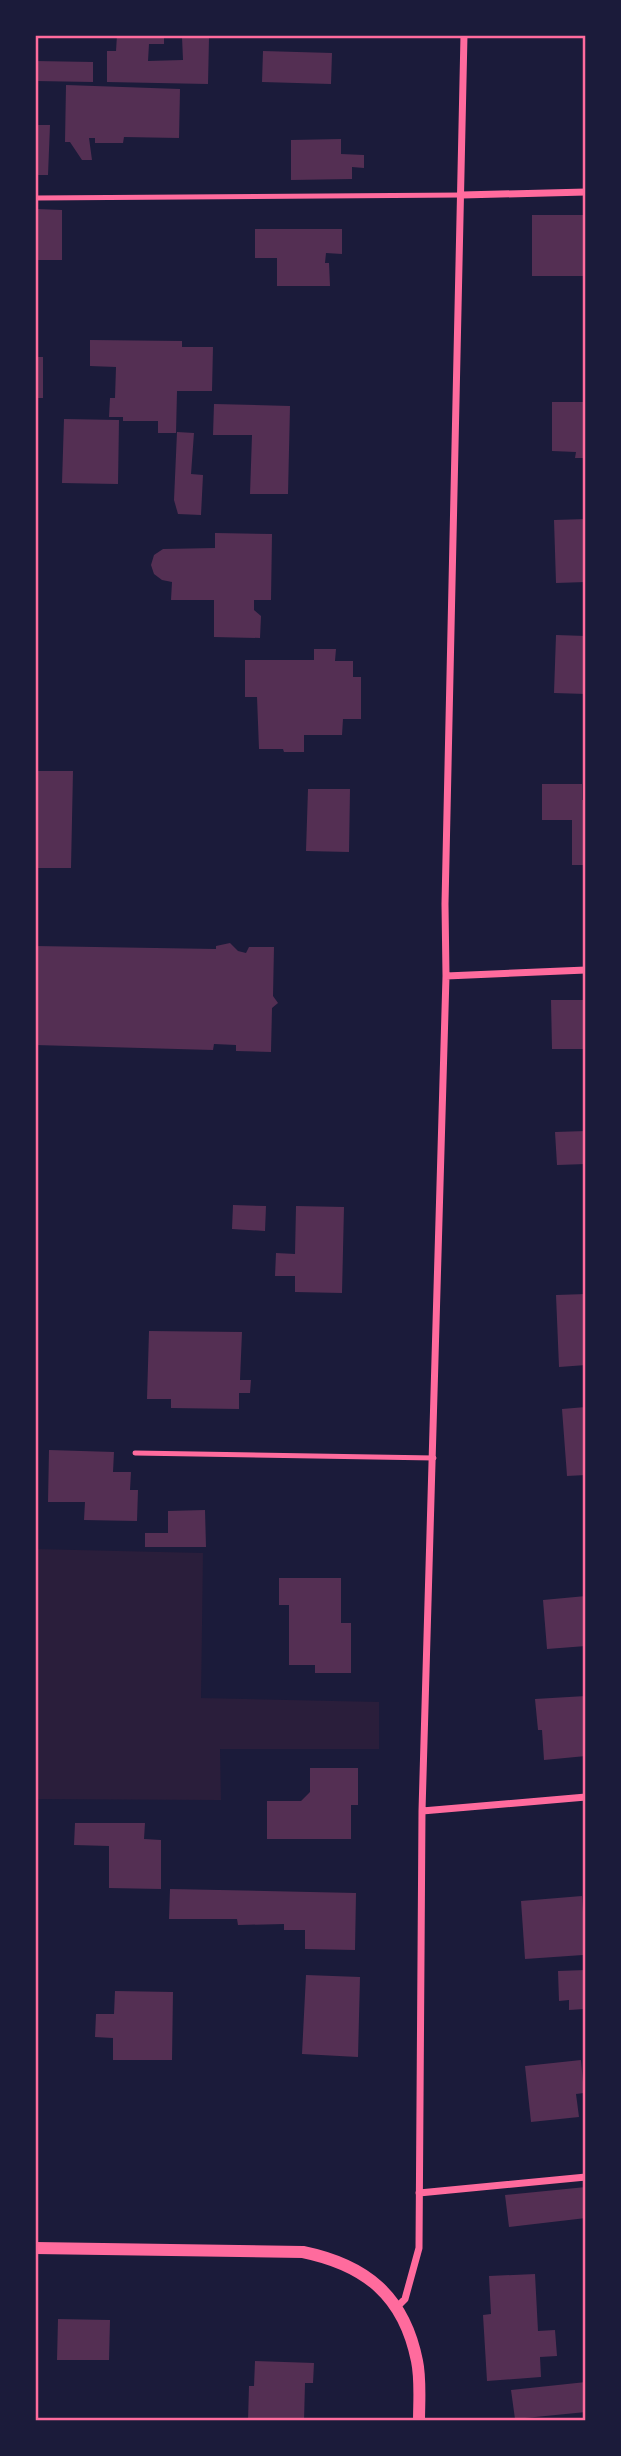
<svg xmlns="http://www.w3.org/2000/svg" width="621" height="2456" font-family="Karla,sans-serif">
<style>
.green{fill:#2a1e3b}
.building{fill:#542f53}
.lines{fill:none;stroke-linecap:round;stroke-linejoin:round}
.service{stroke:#ff6b9d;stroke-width:5}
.minor{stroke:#ff6b9d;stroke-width:7}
.tertiary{stroke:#ff6b9d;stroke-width:12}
.neatline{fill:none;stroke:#ff6b9d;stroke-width:2.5}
</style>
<rect width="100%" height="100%" fill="#1b1b3a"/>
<path class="green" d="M35,1549l168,4 -2,145 178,4v47h-159l1,51 -186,-1z"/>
<path class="building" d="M117,35h47v9h-15l-1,17 35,-1 -1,-23 27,1 -1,46 -101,-2v-31h9z
M263,51l69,2 -1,31 -69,-2z
M35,61l58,1v20l-58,-1z
M66,85l114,4 -1,49 -55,-1 -1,6h-28v-5h-6l3,22h-10l-12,-18h-5z
M35,125h15l-2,50h-13z
M341,139v15l23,1v13l-12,-1v12l-61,1v-40z
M37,209l25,1v50h-24v3h-3z
M532,215h51v14l3,2v41h-3l1,4h-52z
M255,229h87v25l-16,-1 -1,10h4l1,23h-53v-28h-22z
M90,340l92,1v6h31l-1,44h-35l-1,42h-18v-12h-35v-4h-14l1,-19h5l1,-31 -26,-1z
M35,357h8v41h-8z
M552,402h34v56h-11l1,-6 -24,-1z
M214,404l76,2 -2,88h-38l2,-59h-39z
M64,419l55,1 -1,64 -56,-1z
M177,432l17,1 -3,41 12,1 -2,40 -23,-1 -4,-14z
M586,519v63l-30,1 -2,-63z
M215,533l57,1 -1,66h-17v10l7,6 -1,22 -46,-1v-37h-43l1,-18 -10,-2 -8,-6 -3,-9 3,-10 9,-6 52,-1z
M556,635l30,1v58l-32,-1z
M314,649h22l-1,12h18v16h8v42h-18l-1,16h-38v17h-20l-1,-3h-24l-2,-52h-12v-37h69z
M35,771h38l-2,97h-36z
M542,784h40v16h4v65h-14v-45h-30z
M308,789h42l-1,63 -43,-1z
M230,943l8,8 8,2 3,-6h25l-1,49 5,7 -6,5 -1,44 -35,-1v-6l-22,-1 -1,6 -178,-5v-99l181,3v-3z
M551,1000h35v49h-34z
M586,1131v33l-29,1 -2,-33z
M233,1205l33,1 -1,25 -33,-2z
M296,1206l48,1 -2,86 -47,-1v-16h-20l1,-23 19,1z
M586,1294v71l-27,2 -3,-72z
M149,1331l93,1 -2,48h11l-1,13h-11v16l-68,-1v-9h-24z
M586,1407v68l-19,1 -5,-67z
M49,1450l65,2 -1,20h18l-1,18h8l-1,31 -53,-1 1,-18h-37z
M205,1510l1,37h-61v-14h23v-22z
M279,1578h62v45h10v50h-36v-8h-26v-60h-10z
M586,1596v50l-39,3 -4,-49z
M586,1696v60l-42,4 -2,-30h-4l-3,-31z
M310,1768h48v37h-7v34h-84v-38h34l9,-9z
M75,1823h70l-1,16 17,1v49l-52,-1v-42l-35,-1z
M170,1889l186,4 -1,57 -50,-1v-19h-21v-6l-46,1 -1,-6h-68z
M582,1896l2,31 2,-1v37h-2l-1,-8 -58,4 -4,-58z
M586,1970l-2,39 -15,1v-10l-10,1 -1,-30z
M306,1975l54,2 -2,80 -56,-3z
M115,1991l58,1 -1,68h-59v-22l-18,-1 1,-23h18z
M581,2060l3,33 -8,1 3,23 -48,5 -6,-56z
M586,2187v31l-77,9 -4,-32z
M535,2274l3,57 17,-1 2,26 -17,1 1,20 -54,4 -4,-66 8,-1 -2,-38z
M58,2319l52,1 -1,40h-52z
M255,2361l59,2 -1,20h-8l-1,38h-56l1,-35h5z
M586,2382v30l-71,7 -4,-29z"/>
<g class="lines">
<path class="service" d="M35,198l427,-3
M135,1453l299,5"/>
<path class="minor" d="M462,195l124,-3
M446,976l140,-6
M422,1811l164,-14
M419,2193l167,-16
M397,2307l8,-8 14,-51 3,-437 24,-835 -1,-72 19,-869"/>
<path class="tertiary" d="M35,2248l268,4c63,13 101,44 114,109 4,19 2,41 2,60"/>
</g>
<rect width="621" height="2456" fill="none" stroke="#1b1b3a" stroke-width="74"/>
<rect x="37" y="37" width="547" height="2382" class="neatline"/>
</svg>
